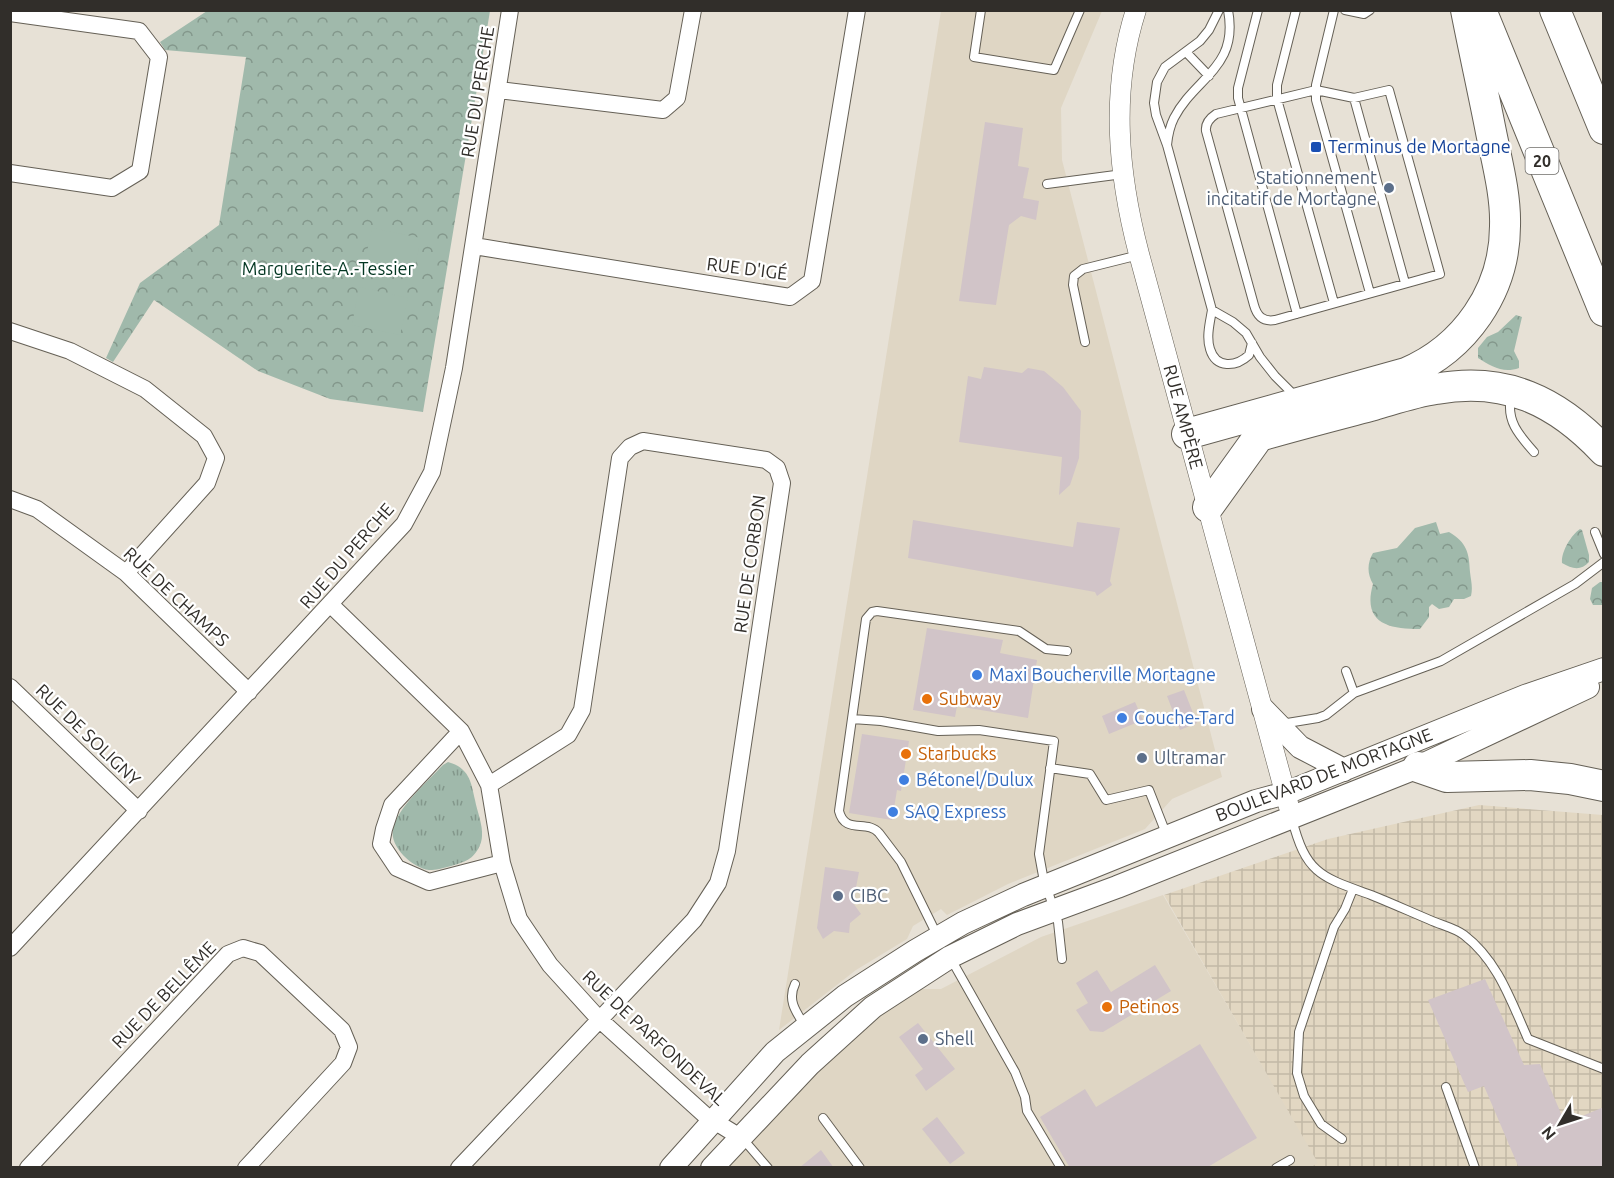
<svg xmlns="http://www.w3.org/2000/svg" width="1614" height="1178" font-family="Ubuntu,sans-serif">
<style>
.built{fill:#dfd6c4}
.industrial{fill:url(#industrial-grid)}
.grass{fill:url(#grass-tufts)}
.forest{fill:url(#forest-crowns)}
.pitch{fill:#a0b9ab}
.building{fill:#d1c4c8}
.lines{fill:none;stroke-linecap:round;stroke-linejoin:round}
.service-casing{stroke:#656056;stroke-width:10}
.minor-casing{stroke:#656056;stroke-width:18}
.tertiary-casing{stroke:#656056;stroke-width:21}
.secondary-casing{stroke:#656056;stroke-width:24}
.motorway-casing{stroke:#656056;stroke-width:32}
.service{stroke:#fff;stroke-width:8}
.minor{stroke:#fff;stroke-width:16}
.tertiary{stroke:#fff;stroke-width:20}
.secondary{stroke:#fff;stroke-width:22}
.motorway{stroke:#fff;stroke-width:30}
.transit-dot{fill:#1a4fb4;stroke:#fff;stroke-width:2}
.service-dot{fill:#5c6f8a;stroke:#fff;stroke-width:2}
.shop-dot{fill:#3f7fe0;stroke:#fff;stroke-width:2}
.food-dot{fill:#e8710a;stroke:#fff;stroke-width:2}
.labels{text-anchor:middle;stroke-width:4.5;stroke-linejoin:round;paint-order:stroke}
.shield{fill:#fff;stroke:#6f6d6a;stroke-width:1.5}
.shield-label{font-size:16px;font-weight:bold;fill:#312e2a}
.street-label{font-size:18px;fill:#312e2a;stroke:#fff}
.transit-label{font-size:18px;fill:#164399;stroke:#fff;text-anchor:start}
.service-label{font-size:18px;fill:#4e5e75;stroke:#fff;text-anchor:start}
.park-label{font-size:18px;fill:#033622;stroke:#fff}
.shop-label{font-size:18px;fill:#366cbe;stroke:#fff;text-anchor:start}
.food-label{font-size:18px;fill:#c56008;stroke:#fff;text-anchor:start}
</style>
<defs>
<pattern id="industrial-grid" width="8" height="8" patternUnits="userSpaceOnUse" patternTransform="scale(1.5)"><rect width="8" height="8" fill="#e2d7c2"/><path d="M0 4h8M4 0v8" fill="none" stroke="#c2b9a7"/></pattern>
<pattern id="grass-tufts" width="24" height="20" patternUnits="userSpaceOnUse" patternTransform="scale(1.5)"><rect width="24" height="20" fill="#a0b9ab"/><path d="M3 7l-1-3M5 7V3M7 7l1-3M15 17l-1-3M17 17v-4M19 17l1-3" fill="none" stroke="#83978b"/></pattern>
<pattern id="forest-crowns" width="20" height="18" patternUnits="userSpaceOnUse" patternTransform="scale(1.5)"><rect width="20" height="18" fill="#a0b9ab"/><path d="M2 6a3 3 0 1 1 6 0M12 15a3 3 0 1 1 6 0" fill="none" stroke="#83978b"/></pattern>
</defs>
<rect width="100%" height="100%" fill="#e7e1d6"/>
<path class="built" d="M941,11h161l-41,97 1,52 160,617 -50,22 -27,30 -137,55 -61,31 -6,-6 -28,17 -6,13 -51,31 -77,60z
M1163,895l156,268 -8,5h-589l140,-141 53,-38h26l100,-52z"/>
<path class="industrial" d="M1479,805l124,10v352h-292l7,-4 -154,-268 164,-56z"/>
<path class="grass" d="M448,762c21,6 23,19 27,38 2,11 8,25 7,36 0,8 -6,19 -13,23 -5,4 -33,12 -40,11 -16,-2 -40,-23 -36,-41 4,-21 35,-48 50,-64z"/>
<path class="forest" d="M207,11h283l-67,401 -93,-13 -72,-28 -104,-71 -41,62 -7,-4 34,-75 79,-58 27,-168 -81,-7 -5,-8z
M1516,315l6,2 -8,34 5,10v7c-16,6 -28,-2 -41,-10v-10l9,-11 11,-5z
M1436,522l4,12 9,-2c18,11 20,20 21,40 1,9 3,15 1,24l-7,3h-10l-5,8 -10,2 -7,-5 -3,3v10l-9,12c-32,0 -58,-6 -47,-45 -6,-10 -6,-21 0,-31l24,-5 18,-20z
M1580,529l2,1 7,25v7c-8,9 -17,7 -27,1 -1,-11 9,-28 18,-34z
M1600,582h3v23h-10l-3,-6 2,-11z"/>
<path class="pitch" d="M372,228l49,10 -8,38 -49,-10z
M359,287l49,11 -8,37 -48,-10z"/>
<path class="building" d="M985,122l38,6 -5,38 11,2 -6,30 16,3 -3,19 -15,-4 -12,9 -13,80 -37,-4z
M984,367l38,6 6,-5 16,3 19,16 18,24 -2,47 -9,27 -11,10 3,-38 -103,-15 9,-66 13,3z
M913,520l160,27 4,-25 43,6 -10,53 2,4 -15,11 -2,-4 -187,-34z
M927,628l76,12 -3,13 37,7 -9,58 -71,-12 -2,11 -42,-7z
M1184,690l13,33 -17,7 -13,-34z
M1135,702l8,18 -34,14 -7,-18z
M862,734l47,7 -8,50 -4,-1 -5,30 -43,-7z
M825,867l34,5 -6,31 8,11 -11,9 -1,10 -15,-2 -11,8 -6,-11z
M1155,965l16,26 -68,41 -13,-1 -14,-21 12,-7 -12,-20 21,-13 14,22z
M1485,979l39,86 16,-1 25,59 39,-16v61h-85l-35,-82 -16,6 -40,-92z
M918,1023l37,46 -29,22 -11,-16 8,-6 -24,-32z
M1200,1044l57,94 -51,30h-136l-30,-51 45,-28 11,18z
M937,1117l28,36 -15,11 -28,-35z
M821,1150l13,18h-35z"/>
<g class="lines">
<defs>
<path id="service" d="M981,10l-7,47 80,13 26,-60
M1219,10l-10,20 -9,11 -35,26 -8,15 -3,21 2,12 11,30 45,165c-2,12 -6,27 -2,39 6,20 26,18 39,6l3,-12
M1258,10l-20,78v10l59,216
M1296,10l-19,75v14l57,204
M1334,10l-18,75v15l54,193
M1345,10l19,4 6,-4
M1186,52l23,24
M1316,90l38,8 35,-8 51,184 -165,46c-12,2 -18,-4 -21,-15l-48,-174c-1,-8 4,-13 10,-17z
M1354,98l51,185
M1167,145c1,-10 3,-19 7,-27 21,-41 65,-50 54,-108
M1047,184l76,-10
M1212,310l21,12 13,11 14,24 15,19 22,22
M1085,342l-12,-57 1,-9 9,-7 56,-14
M1511,397c-5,24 8,38 23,55
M1595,532l9,22
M1346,671l8,22
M852,719l29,2 57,10 41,-1 75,11 -15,113 4,22 15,46 4,37
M1281,724l37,-6 8,-3 28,-22 87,-32 134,-77 29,-22
M1050,768l40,6 16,26 43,-10 18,46
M1292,819c14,55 29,58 79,76 20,8 40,17 59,25 11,5 25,8 34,15 34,26 47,66 64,104l76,30
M937,935l-36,-73 -22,-29c-12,-14 -34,2 -40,-22l27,-192 6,-7 5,-1 142,20 27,18 21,2
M951,959l64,113 10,25 2,14 34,57
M795,984c-8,16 1,28 10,42
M1446,1087l29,81
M823,1118l37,50
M743,1139l25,29
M1342,1139l-21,-15 -17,-28 -7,-23 2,-41 35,-105 11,-18 8,-20
M1276,1168l14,-8"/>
<path id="minor" d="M10,13l129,18 20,26 -19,114 -28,17 -102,-15
M499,90l164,20 14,-12 16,-88
M474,246l316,51 22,-16 45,-271
M10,331l60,20 75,38 59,47 12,22 -9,25 -81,90
M10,499l27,10 89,64 123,119
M331,605l130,126 28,54 13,78 17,56 31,46 49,54 107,97 34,21
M10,687l129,124
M461,731l-69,74 -8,24 -3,15 16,24 32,14 73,-19
M10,948l394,-424 28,-52 22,-104 56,-358
M28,1168l200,-214 15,-6 17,5 82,77 7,17 -6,16 -97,105
M459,1168l235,-248 24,-37 9,-32 55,-368 -5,-15 -11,-8 -123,-19 -13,6 -10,11 -38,252 -14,25 -79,50"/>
<path id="tertiary" d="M1136,10c-26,81 -18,164 3,244l150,553"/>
<path id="secondary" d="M1263,709l37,38 44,23
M671,1168l104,-116 70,-56 70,-45 48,-28 60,-28 233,-94 30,-8 239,-97 79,-27
M712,1168l98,-104 63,-57 77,-50 67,-33 100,-37 301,-120 170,-80"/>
<path id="motorway" d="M1481,10l123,301
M1555,10l49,119
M1187,434l219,-61c59,-25 99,-82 99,-147 1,-31 -8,-64 -14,-94 -8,-41 -17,-81 -25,-122
M1259,436c38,-11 77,-21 115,-31 21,-6 41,-13 62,-16 69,-13 121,12 168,62
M1208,507l51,-71
M1418,767l29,10 83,-2 40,4 34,7"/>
</defs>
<use href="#service" class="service-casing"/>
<use href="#minor" class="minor-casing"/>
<use href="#tertiary" class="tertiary-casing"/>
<use href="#secondary" class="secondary-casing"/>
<use href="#motorway" class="motorway-casing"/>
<use href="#service" class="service"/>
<use href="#minor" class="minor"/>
<use href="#tertiary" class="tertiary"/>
<use href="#secondary" class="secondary"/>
<use href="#motorway" class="motorway"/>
</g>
<rect class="transit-dot" x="1310" y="141" width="12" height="12" rx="3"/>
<g class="service-dot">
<circle cx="1389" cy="188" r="6"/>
<circle cx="1142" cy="758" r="6"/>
<circle cx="838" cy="896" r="6"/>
<circle cx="923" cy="1039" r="6"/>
</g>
<g class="shop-dot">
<circle cx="977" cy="675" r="6"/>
<circle cx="1122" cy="718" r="6"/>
<circle cx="904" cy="780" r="6"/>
<circle cx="893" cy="812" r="6"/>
</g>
<g class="food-dot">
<circle cx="927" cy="699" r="6"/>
<circle cx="906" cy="754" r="6"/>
<circle cx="1107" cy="1007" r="6"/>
</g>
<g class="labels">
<rect class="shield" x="1525.5" y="148" width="33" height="26" rx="4.5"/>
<g class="shield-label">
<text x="1542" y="167">20</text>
</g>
<g class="street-label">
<text transform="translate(478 92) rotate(-81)" y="6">RUE DU PERCHE</text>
<text transform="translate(747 269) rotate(7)" y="6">RUE D'IGÉ</text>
<text transform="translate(1183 417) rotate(75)" y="6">RUE AMPÈRE</text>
<text transform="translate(347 556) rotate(-49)" y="6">RUE DU PERCHE</text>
<text transform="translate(750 564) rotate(-82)" y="6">RUE DE CORBON</text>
<text transform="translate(176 597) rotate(43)" y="6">RUE DE CHAMPS</text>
<text transform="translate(88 735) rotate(44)" y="6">RUE DE SOLIGNY</text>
<text transform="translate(1324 775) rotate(-21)" y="6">BOULEVARD DE MORTAGNE</text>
<text transform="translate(164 995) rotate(-46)" y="6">RUE DE BELLÊME</text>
<text transform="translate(654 1038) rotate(43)" y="6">RUE DE PARFONDEVAL</text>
</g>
<g class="transit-label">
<text x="1328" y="153">Terminus de Mortagne</text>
</g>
<g class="service-label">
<text x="1377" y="184" text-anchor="end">Stationnement<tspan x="1377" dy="21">incitatif de Mortagne</tspan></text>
<text x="1154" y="764">Ultramar</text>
<text x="850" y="902">CIBC</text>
<text x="935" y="1045">Shell</text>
</g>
<g class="park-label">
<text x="328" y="275">Marguerite-A.-Tessier</text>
</g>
<g class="shop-label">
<text x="989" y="681">Maxi Boucherville Mortagne</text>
<text x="1134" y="724">Couche-Tard</text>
<text x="916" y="786">Bétonel/Dulux</text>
<text x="905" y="818">SAQ Express</text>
</g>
<g class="food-label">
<text x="939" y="705">Subway</text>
<text x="918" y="760">Starbucks</text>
<text x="1119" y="1013">Petinos</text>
</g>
</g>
<rect width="1614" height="1178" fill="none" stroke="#312e2a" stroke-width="24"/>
<g transform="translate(1560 1124) rotate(231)" stroke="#ffffff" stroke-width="4.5" paint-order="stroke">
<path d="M0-4.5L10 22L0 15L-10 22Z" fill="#312e2a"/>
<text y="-9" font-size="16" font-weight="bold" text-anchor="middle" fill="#312e2a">N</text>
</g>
</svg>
